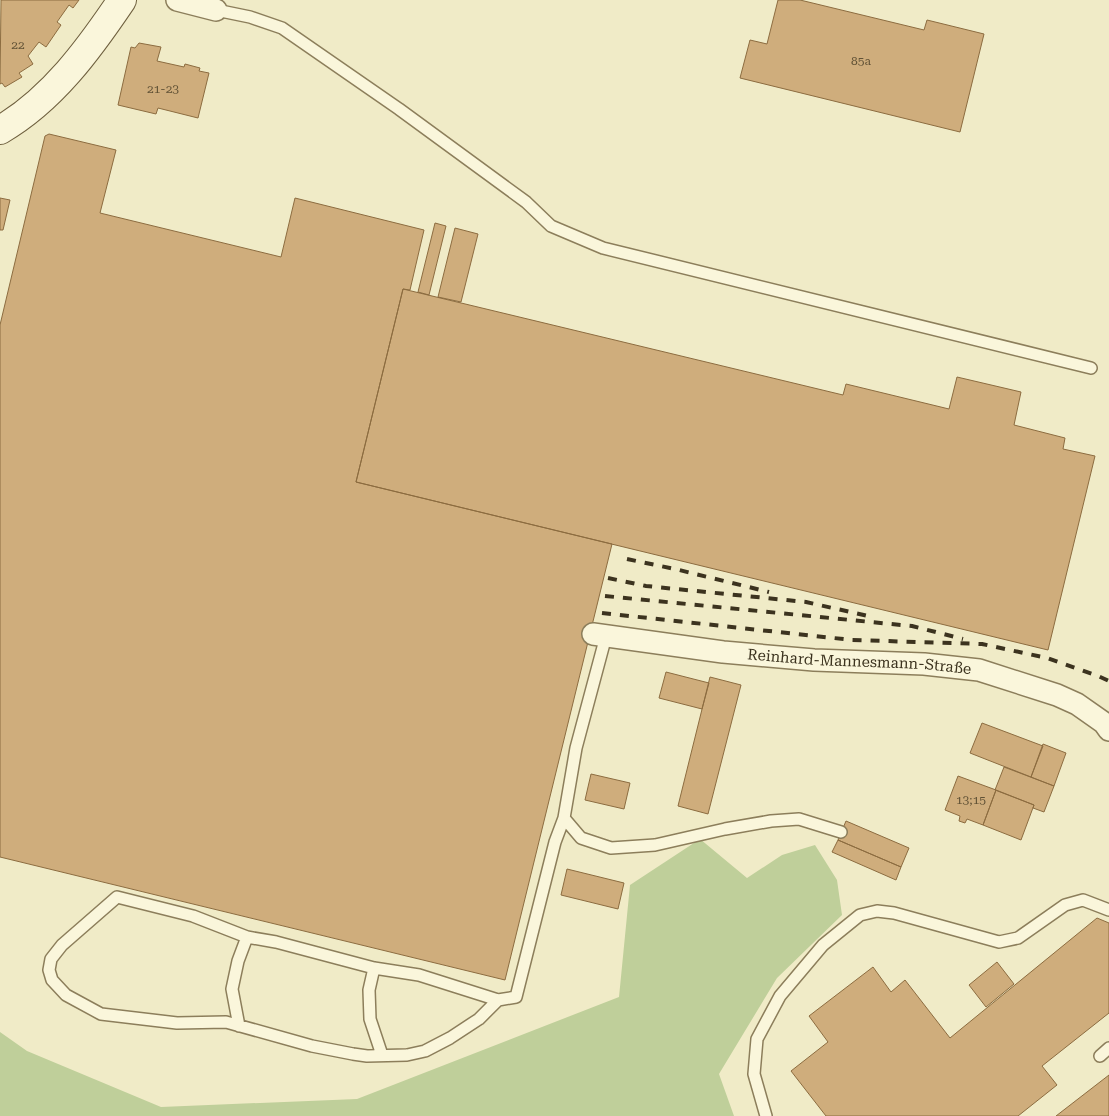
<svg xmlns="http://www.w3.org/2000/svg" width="1109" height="1116" font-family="'Roboto Serif',serif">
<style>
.green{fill:#bfcf9a}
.building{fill:#cfad7c;stroke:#8c6c40}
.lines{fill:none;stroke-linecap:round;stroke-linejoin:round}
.lane-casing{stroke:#8c7e5b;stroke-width:14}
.street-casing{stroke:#8c7e5b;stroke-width:24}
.secondary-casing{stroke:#6e5f3e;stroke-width:30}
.lane{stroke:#faf6db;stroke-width:11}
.street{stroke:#faf6db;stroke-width:21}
.secondary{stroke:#faf6db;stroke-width:28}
.rail{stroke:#3c331f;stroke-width:4;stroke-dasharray:9 9;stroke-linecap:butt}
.labels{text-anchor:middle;stroke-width:4.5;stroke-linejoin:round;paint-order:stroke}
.number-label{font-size:12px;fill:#615236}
.street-label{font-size:15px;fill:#3c331f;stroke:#f7f3d7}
</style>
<rect width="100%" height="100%" fill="#f0ebc7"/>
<path class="green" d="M700,839l47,39 35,-23 33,-10 22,35 5,35 -65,63 -58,96 15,42h-734v-84l27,19 134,56 196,-8 262,-102 11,-112z"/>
<path class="building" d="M1,0h78l-6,8 -4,-3 -12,17 4,3 -15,22 -7,-5 -4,5 -7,9 5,8 -14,9 3,4 -17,10 -3,-4 -2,1z
M778,0h22l124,30 3,-10 57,14 -24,98 -220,-54 10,-38 17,4z
M139,43l22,4 -4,14 27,6 1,-3 15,4 -1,3 10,2 -11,45 -40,-10 -2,6 -38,-9 13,-58 4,1z
M49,134l67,16 -16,63 181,44 14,-59 129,32 -14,60 -7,-1 -47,193 256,62 -107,436 -505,-123v-532l45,-189z
M0,198l10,2 -7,30h-3z
M435,223l11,3 -17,69 -11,-3z
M455,228l23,6 -17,68 -23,-5z
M403,289l440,106 3,-11 103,25 8,-32 64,15 -7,33 51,13 -2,11 32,7 -47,194 -692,-168z
M666,672l43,11 -7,26 -43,-11z
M710,677l31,8 -33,129 -30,-8z
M982,723l61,23 -12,31 -61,-24z
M1043,744l23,9 -12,33 -23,-9z
M1004,767l50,19 -10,26 -11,-4 1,-3 -39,-15z
M591,774l39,9 -6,26 -39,-9z
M958,776l38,14 -13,35 -16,-6 -2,4 -6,-2 1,-5 -15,-6z
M996,790l38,15 -13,35 -38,-15z
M846,821l63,27 -8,19 -63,-27z
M838,840l63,27 -5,13 -64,-28z
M567,869l57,14 -6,26 -57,-14z
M1097,918l12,5v90l-67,53 15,19 -39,31h-192l-35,-45 37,-29 -19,-26 64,-49 18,25 14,-12 45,58z
M997,962l17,22 -28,23 -17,-22z
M1109,1075v41h-53z"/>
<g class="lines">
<defs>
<path id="lane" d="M216,10l34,7 32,11 117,81 127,93 25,24 52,22 488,120
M606,636l-30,112 -12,70 17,20 30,10 44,-3 70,-16 46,-8 28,-2 42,13
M374,968l-5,22 1,29 12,36
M498,1000l-19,19 -29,19 -25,13 -18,4 -40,1 -14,-2 -41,-8 -86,-24 -49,1 -76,-9 -35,-19 -14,-15 -3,-10 2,-11 11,-14 55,-48 76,19 54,21 29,5 98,26 45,7 79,25 18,-3 39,-155 9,-24
M239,1026l-7,-37 6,-28 9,-24
M1100,1056l9,-8
M766,1116l-12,-42 3,-35 23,-43 43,-51 37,-30 17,-4 17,2 105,29 19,-4 47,-33 18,-5 26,10"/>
<g id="street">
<path d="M177,0l39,10"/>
<path id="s1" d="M593,634l130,18 91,8 110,4 55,6 78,25 20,9 27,19 5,7"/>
</g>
<path id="secondary" d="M0,130c52,-30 89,-81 122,-130"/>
</defs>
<use href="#lane" class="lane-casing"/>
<use href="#street" class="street-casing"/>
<use href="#secondary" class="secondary-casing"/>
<use href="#lane" class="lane"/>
<use href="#street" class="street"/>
<use href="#secondary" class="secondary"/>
<path class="rail" d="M627,559l48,10 94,23
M608,578l38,8 160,16 62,14
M605,596l307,30 51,13
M602,613l250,27 130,4 65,14 51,18 11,5"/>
</g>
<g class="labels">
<g class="number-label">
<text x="18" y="49">22</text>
<text x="861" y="65">85a</text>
<text x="163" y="93">21-23</text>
<text x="971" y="804">13;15</text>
</g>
<g class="street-label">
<text dy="5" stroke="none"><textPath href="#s1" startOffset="268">Reinhard-Mannesmann-Straße</textPath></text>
</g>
</g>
</svg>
